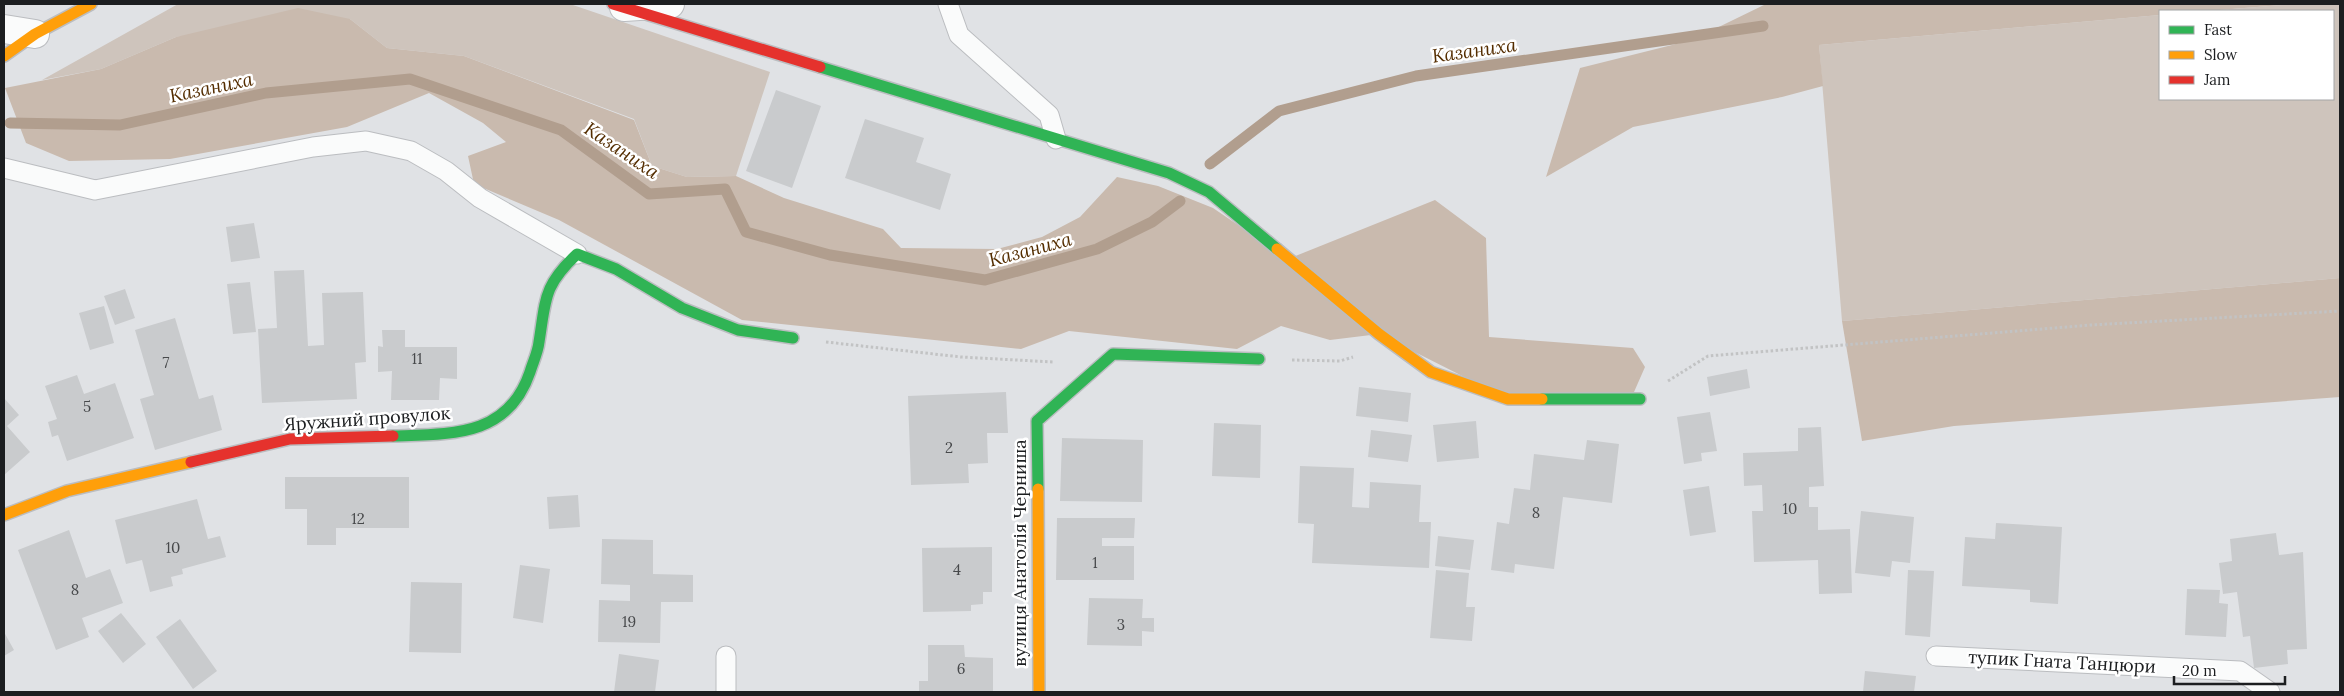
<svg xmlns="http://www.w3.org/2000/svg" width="2344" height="696" font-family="Lora,serif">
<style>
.green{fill:#cec4bc}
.forest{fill:#c9baae}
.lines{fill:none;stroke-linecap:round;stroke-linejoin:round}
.stream{stroke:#b19e8e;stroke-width:11}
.building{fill:#c9cbcd}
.lane-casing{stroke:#bbbdc0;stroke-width:21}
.street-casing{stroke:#bbbdc0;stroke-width:30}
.fast-casing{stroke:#bbbdc0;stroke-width:14}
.slow-casing{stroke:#bbbdc0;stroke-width:14}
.jam-casing{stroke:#bbbdc0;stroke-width:14}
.path{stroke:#c2c3c4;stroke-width:3;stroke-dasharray:2.5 2.5;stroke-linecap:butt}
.lane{stroke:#fafbfb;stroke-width:19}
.street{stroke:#fafbfb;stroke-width:28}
.fast{stroke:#30b455;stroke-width:11}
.slow{stroke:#ff9f0a;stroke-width:11}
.jam{stroke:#e5322d;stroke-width:11}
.labels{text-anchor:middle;stroke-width:5;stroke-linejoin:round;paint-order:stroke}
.number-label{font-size:15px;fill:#47494b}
.street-label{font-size:18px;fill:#1c1e20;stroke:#fff}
.water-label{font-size:19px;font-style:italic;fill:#542d00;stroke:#fff}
</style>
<rect width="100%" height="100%" fill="#e0e2e5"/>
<path class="green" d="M178,4h392l200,68 -34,104 -49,1 -35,-11 -18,-47 -170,-63 -77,-8 -37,-29 -174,18 -75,32 -59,11z
M2294,4h46v274l-498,43 -23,-276 341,-30v84h173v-88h-126z"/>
<path class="forest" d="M1766,4h528l-87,7h-47v4l-341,30 4,41 -41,11 -149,30 -87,50 34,-109 112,-28z
M298,8l52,11 37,29 77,8 170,64 18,46 35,11 49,-1 48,22 99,31 18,19 96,1 45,-12 38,-20 37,-40 41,9 55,22 75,51 147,-59 51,38 3,99 144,11 12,19 -11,25 -126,7 -129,-65 -49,6 -49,-14 -44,23 -168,-18 -48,18 -279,-29 -183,-100 -85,-36 -6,-28 38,-14 -23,-19 -54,-30 -82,34 -177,32 -101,2 -43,-18 -21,-55 96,-19 75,-32z
M2340,278v119l-386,29 -92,15 -20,-120z"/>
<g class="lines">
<path class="stream" d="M10,123l110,2 146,-32 144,-14 151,51 88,64 76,-5 21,43 84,23 155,25 112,-31 55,-27 28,-21
M1210,164l69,-53 137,-35 347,-50"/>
</g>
<path class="building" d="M776,90l45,16 -29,82 -46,-17z
M865,119l59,19 -8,24 35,12 -11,36 -95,-32z
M254,223l6,35 -29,4 -5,-35z
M304,270l4,76 16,-1 -2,-52 41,-1 3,70 -11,1 2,36 -95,4 -4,-74 19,-1 -3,-57z
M250,282l6,50 -23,2 -6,-50z
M125,289l10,29 -20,7 -11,-29z
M104,306l10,37 -24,7 -11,-37z
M175,318l24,81 14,-4 9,35 -67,20 -15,-51 14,-4 -19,-65z
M382,330h23v17h52v32l-17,-1 -1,22h-48l1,-29 -14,1v-26l5,1z
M1747,369l3,19 -40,8 -3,-19z
M77,375l7,19 31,-11 19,55 -67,23 -9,-26 -6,2 -4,-15 9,-3 -12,-33z
M1359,387l52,6 -3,29 -52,-6z
M1006,392l2,41h-21l1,30 -20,1 1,19 -58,2 -3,-89z
M4,398l15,17 -12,11 23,26 -26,23z
M1710,412l7,39 -16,2 1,8 -18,3 -7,-47z
M1476,421l3,37 -42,4 -4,-37z
M1214,423l47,2 -1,53 -48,-2z
M1821,427l3,59 -15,1v20h9v23l32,-1 2,64 -33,1 -1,-34 -64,2 -2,-51h11l-1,-26 -18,1 -1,-33 55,-2v-23z
M1371,430l41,5 -4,27 -40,-5z
M1062,438l81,2 -1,62 -82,-1z
M1587,440l32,4 -7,59 -49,-6 -9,72 -39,-5 -1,9 -23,-3 6,-48 12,2 5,-36 16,2 4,-36 50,6z
M1300,466l54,2 -2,39 17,1 1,-26 51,3 -2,37h12l-2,46 -117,-5 2,-39 -16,-1z
M285,477h124v51h-73v17h-29v-36h-22z
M1709,486l7,46 -26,4 -7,-46z
M578,495l2,32 -31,2 -2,-32z
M197,499l11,40 12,-3 6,21 -44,12 1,5 -12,3 2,9 -23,6 -8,-32 -16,4 -11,-44z
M1861,511l53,6 -4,46 -18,-2 -2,16 -35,-4z
M1057,518h78l-1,20h-32v8h32v34h-78z
M1996,523l66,4 -4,77 -28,-2v-12l-68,-4 3,-49 30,2z
M69,530l17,48 24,-9 13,34 -41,15 7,19 -33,13 -38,-100z
M2276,533l3,22 24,-3 4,97 -20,1 1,14 -34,4 -4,-32 -7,1 -6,-45 -14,2 -4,-31 13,-2 -2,-22z
M1438,536l36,4 -4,30 -35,-4z
M602,539l51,1v34l40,1v27h-32l-1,41 -62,-1 1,-42 31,1v-16l-29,-1z
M992,547v45h-9v12l-12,1v6l-48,1 -1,-64z
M520,565l30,4 -7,54 -30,-5z
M1436,570l33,3 -3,34h9l-3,34 -42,-3z
M1908,570l26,1 -4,66 -25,-2z
M411,582l51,1 -1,70 -52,-1z
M2187,589l33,1 -1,13 9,1 -2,33 -41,-2z
M1089,598l54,1 -1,19h12v14l-12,-1v15l-55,-1z
M121,613l25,31 -23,19 -25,-32z
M180,619l37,52 -24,18 -37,-52z
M4,632l10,18 -10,6z
M928,645h36l1,12 28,1v34h-74v-11h9z
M619,654l40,6 -4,32h-41z
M1865,671l51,5 -2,16h-51z"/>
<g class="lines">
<defs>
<path id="lane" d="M948,4l11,31 90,80 7,24
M4,168l91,22 218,-43 53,-6 45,10 35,20 34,27 97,56
M726,656v36
M1936,656l304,15 30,21"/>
<path id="street" d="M624,7l46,-3
M4,29l31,5"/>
<path id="fast" d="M820,67l349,106 40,19 68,57
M1542,399h98
M393,436c59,-2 115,1 137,-64 3,-10 8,-20 9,-30 7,-43 4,-56 38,-88l39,15 66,39 56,22 55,8
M1038,489l-1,-68 76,-67 146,5"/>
<path id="slow" d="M4,56l31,-22 56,-30
M1277,249l102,85 52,38 77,27h34
M1038,489l1,203
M4,515l63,-24 124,-29"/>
<path id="jam" d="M613,4l207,63
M191,462l99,-23 103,-3"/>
</defs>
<use href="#lane" class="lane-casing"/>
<use href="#street" class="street-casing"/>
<use href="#fast" class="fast-casing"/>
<use href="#slow" class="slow-casing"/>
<use href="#jam" class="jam-casing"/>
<path class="path" d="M826,342l135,15 92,5
M1292,360l48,1 13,-4
M1668,381l40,-25 383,-31 249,-14"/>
<use href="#lane" class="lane"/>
<use href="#street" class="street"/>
<use href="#fast" class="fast"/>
<use href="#slow" class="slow"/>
<use href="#jam" class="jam"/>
</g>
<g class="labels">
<g class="number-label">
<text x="417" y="364">11</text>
<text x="166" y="368">7</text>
<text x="87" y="412">5</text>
<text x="949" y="453">2</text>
<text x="1790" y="514">10</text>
<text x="1536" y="518">8</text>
<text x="358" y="524">12</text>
<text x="173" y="553">10</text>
<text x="1095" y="568">1</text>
<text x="957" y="575">4</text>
<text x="75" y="595">8</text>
<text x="629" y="627">19</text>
<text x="1121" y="630">3</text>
<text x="961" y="674">6</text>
</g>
<g class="street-label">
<text transform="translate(367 419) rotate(-4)" y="6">Яружний провулок</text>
<text transform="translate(1020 553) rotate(-90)" y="6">вулиця Анатолія Черниша</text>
<text transform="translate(2062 662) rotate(3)" y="6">тупик Гната Танцюри</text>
</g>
<g class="water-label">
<text transform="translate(1474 50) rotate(-8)" y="7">Казаниха</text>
<text transform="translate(211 87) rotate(-12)" y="7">Казаниха</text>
<text transform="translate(622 150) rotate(34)" y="7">Казаниха</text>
<text transform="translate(1030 249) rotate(-15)" y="7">Казаниха</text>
</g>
</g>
<rect width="2344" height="696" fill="none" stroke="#1c1e20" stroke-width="10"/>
<rect x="2159" y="10" width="175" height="90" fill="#ffffff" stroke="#a4a5a6"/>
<rect x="2169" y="26" width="25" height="8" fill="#30b455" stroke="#a4a5a6"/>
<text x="2204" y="35" font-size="15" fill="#1c1e20">Fast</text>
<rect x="2169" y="51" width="25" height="8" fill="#ff9f0a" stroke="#a4a5a6"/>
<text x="2204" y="60" font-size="15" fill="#1c1e20">Slow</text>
<rect x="2169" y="76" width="25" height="8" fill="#e5322d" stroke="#a4a5a6"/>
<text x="2204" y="85" font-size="15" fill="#1c1e20">Jam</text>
<path d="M2174 676v8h111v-8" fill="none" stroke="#1c1e20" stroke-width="2.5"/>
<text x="2182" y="676" font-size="15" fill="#1c1e20" stroke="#ffffff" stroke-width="4" paint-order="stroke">20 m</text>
</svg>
